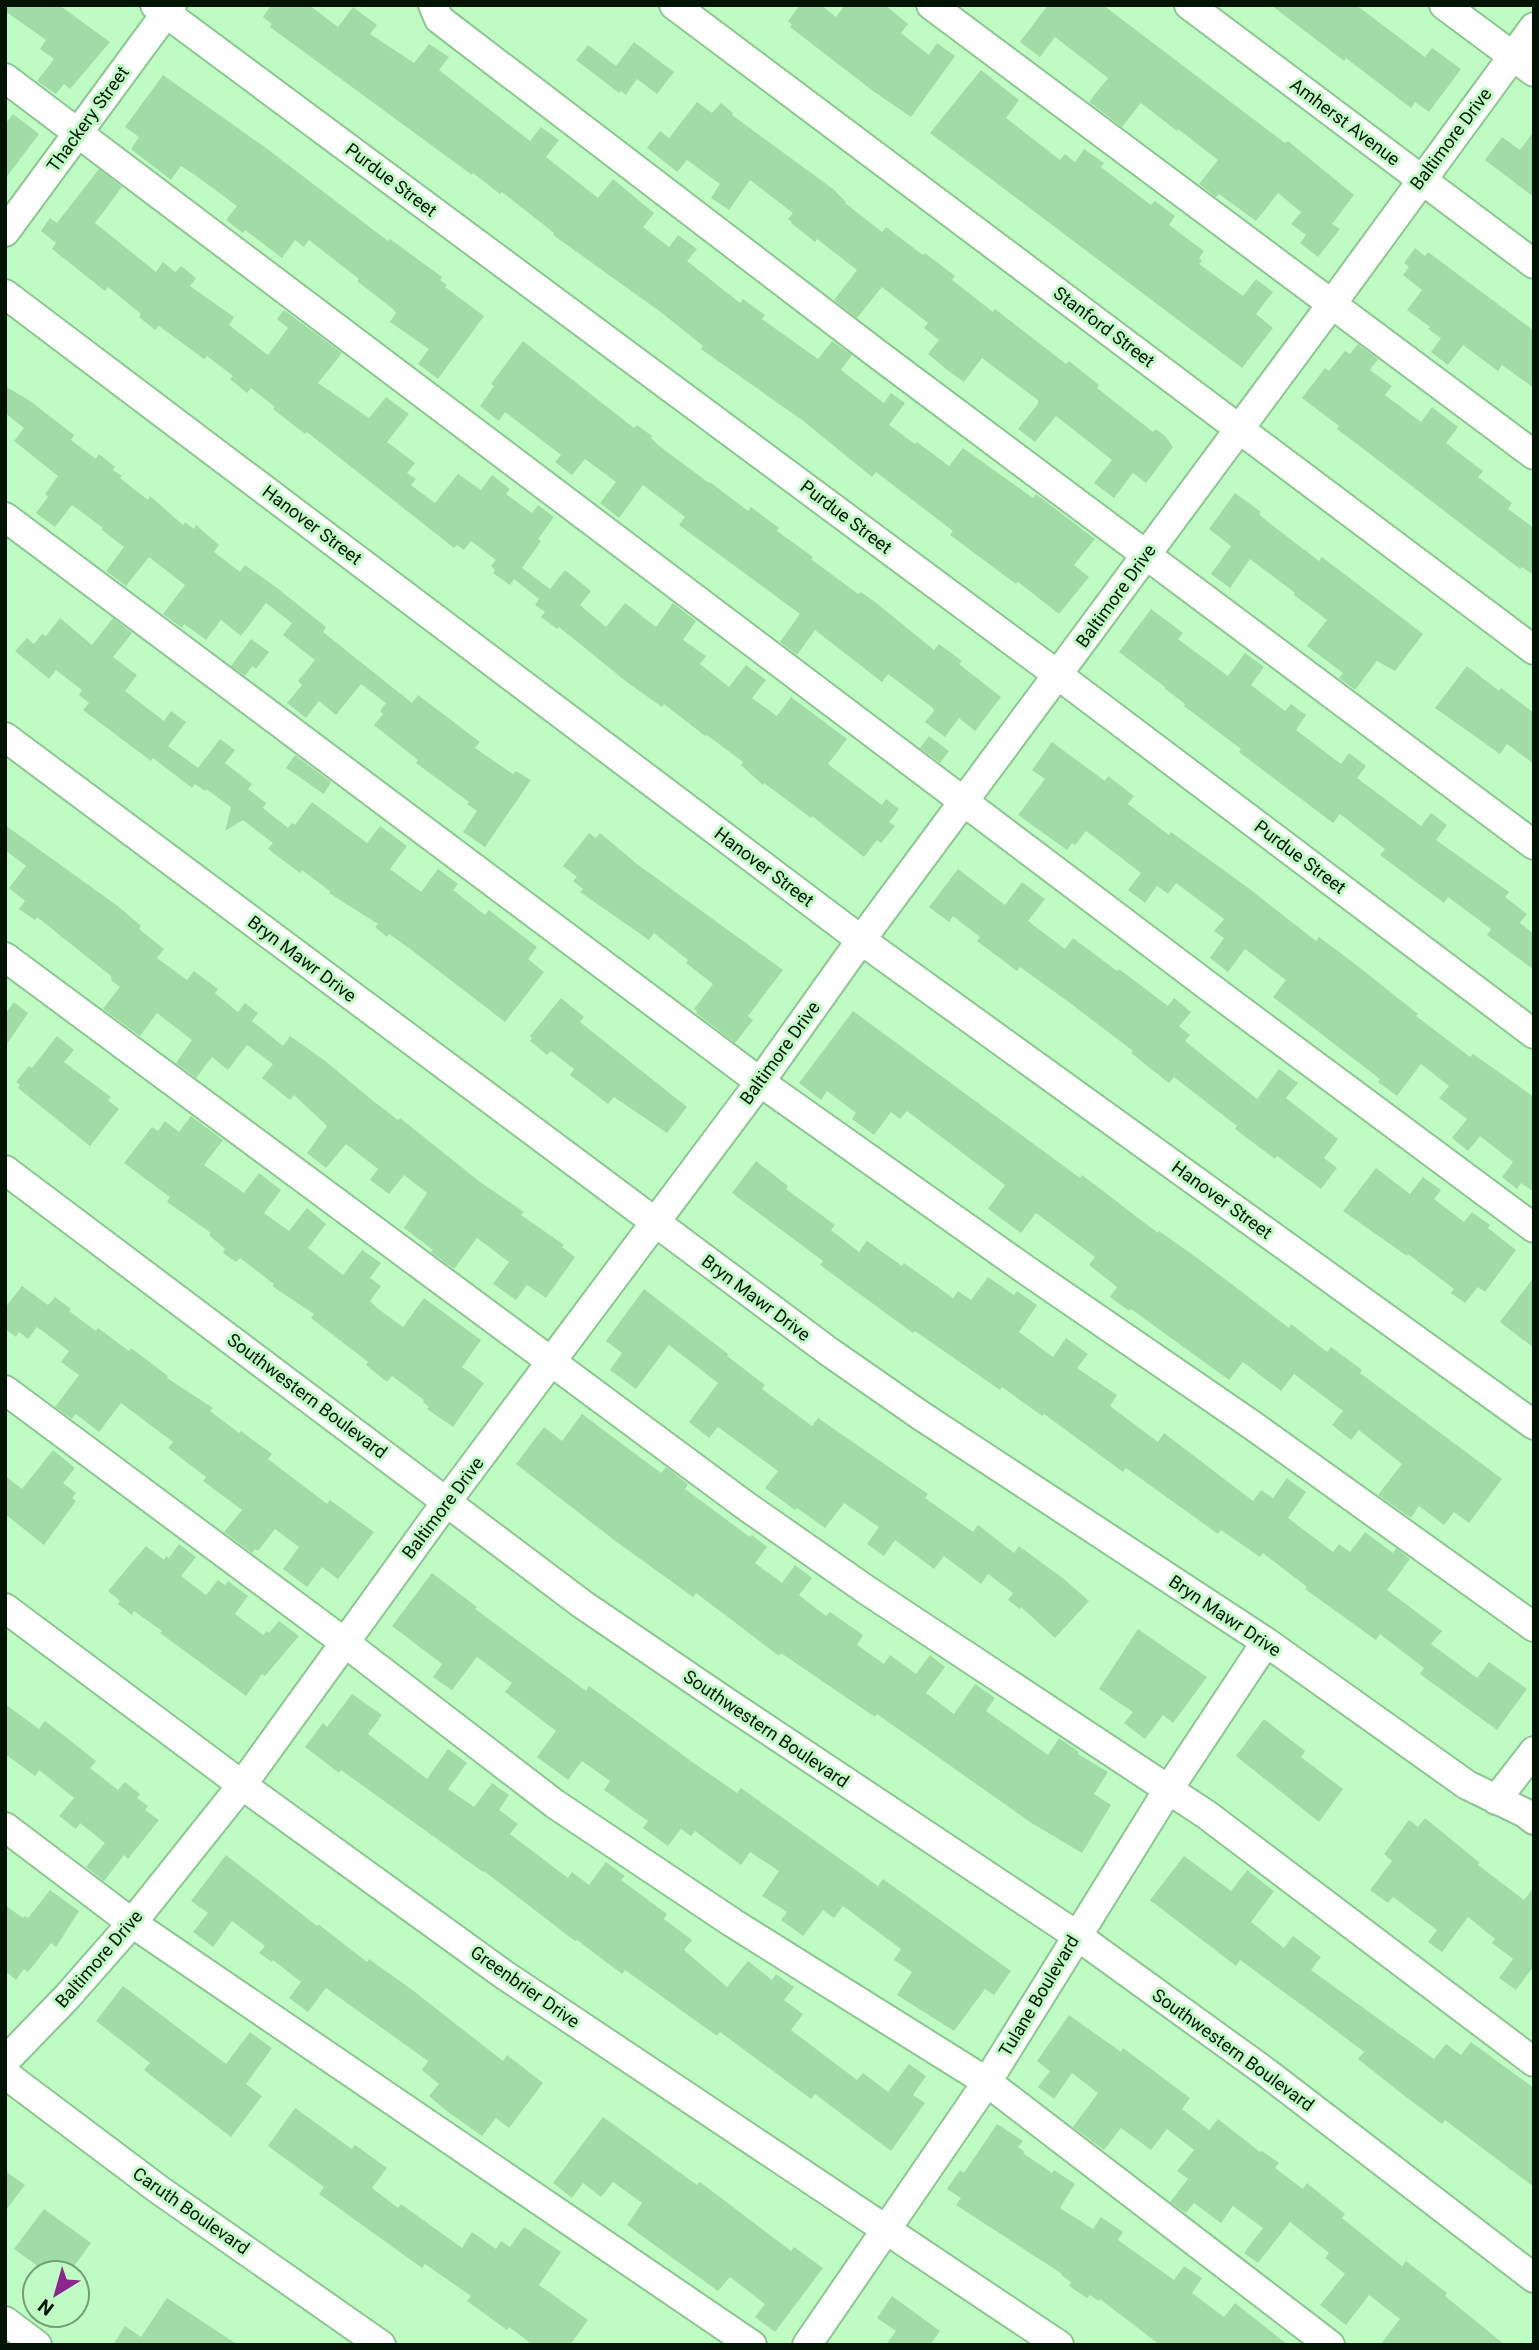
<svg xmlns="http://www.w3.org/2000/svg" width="1539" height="2350" font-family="Roboto,sans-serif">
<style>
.building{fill:#a1dca6}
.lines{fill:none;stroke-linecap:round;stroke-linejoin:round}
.minor-casing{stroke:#8cc691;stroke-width:32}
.minor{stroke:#fff;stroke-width:28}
.labels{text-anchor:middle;stroke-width:6;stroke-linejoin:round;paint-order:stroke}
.street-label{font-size:18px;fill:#011403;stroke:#bffcc4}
</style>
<rect width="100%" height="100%" fill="#bffcc4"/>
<path class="building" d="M5,5h54l51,37 -40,47 -6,-5 -8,10 -19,-13 17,-22 -14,-10 6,-9 -41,-29z
M271,5h38l29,22 15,-20 24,18 -7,9 44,29 15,-19 20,13 -10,13 91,71 11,-14 18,13 -13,17 52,41 15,-19 41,34 -11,14 26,20 9,-12 19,14 -10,12 53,42 3,-4 22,16 -3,4 56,40 14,-18 20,14 -11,15 43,33 7,-10 14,10 -16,22 26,19 2,-2 32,24 14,-18 70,50 3,-4 59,45 -21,26 15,12 -30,37 -41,-32 -2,2 -66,-49 3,-4 -77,-59 -4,5 -70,-57 -101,-71 2,-3 -41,-33 -109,-78 1,-2 -52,-41 -2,2 -27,-21 -1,2 -202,-148 2,-3 -9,-7z
M800,5h21l15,12 9,-12h40l23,19 -7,9 28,22 8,-12 18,13 -44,61 -38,-26 -83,-64 2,-2 -4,-4z
M1048,5h55l182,138 3,-2 66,54 -22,29 8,5 -22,28 -18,-14 6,-8 -15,-11 10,-12 -23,-19 -22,28 -37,-27 -3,3 -17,-13 19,-24 -40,-31 -1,2 -36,-28 -19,24 -33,-25 19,-24 -53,-41 -15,20 -20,-15z
M1271,5h85l69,52 7,-9 29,21 -32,43 -14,-10 -4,6 -65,-50 -2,3z
M634,42l40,30 -17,22 -20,-15 -11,16 -5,-4 -2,2 -43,-33 12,-15 28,21z
M981,70l38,30 -13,18 54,42 5,-6 10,8 9,-13 20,14 -3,4 50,38 4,-4 20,15 -6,9 35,26 -5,7 3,3 -3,3 44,32 13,-17 17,13 -17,22 17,14 -31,40 -312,-235z
M163,75l103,73 122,93 2,-2 52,38 -2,3 7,5 -2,2 39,29 -46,63 -20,-15 11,-15 -39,-27 6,-9 -3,-4 -36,-28 2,-2 -50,-39 -5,7 -9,-7 -13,18 -37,-28 -2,3 -17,-13 11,-14 -42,-31 -14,-9 -10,14 -40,-31 8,-12 -14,-10z
M697,102l15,11 9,-10 12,10 -1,2 101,74 13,13 -1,1 37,29 4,-5 37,28 2,-2 30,23 -3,4 41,32 2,-3 71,55 3,-3 30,24 -2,3 56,44 3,-3 10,8 7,10 -27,36 -13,-10 -19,25 -20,-15 18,-23 -56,-44 -21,26 -17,-13 20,-25v-4l-56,-42 -18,24 -18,-13 -18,-15 11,-14 -15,-12 4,-5 -46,-36 -25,31 -23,-18 23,-30 -40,-31 -2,3 -24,-19 1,-1 -4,-3 5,-6 -43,-33 -21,30 -18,-12 9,-14 -33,-24 -10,12 -30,-24 13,-17 9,7z
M13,114l26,20 -34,45v-55z
M1534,131v66l-49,-37 17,-23 18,13z
M99,169l23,18 -27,36 61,49 7,-10 12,10 6,-6 15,12 -6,8 44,31 -5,8 39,30 20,-27 -11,-9 7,-9 58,43 -24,30 51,35 17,-21 23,17 -22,28 28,21 -8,10 9,6 -5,6 24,18 23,-29 23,16 11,-15 18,14 -4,5 26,19 6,-8 16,12 -16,22 3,2 -19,27 28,21 15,-19 26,21 -11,14 26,22 19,-24 31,24 17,-24 23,18 -13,19 23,16 -6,8 29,23 17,-22 20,15 -14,18 25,18 14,-19 56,42 -19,25 54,41 4,-6 13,10 -10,13 6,4 -14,17 -4,-3 -13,17 -52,-41 -1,2 -47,-35 -1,2 -22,-20 2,-3 -36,-27 -2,1 -41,-32 -2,3 -34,-24 -69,-56 -2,2 -16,-12 4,-5 -10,-7 4,-6 -25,-20 -4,6 -17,-12 2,-3 -4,-4 5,-6 -25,-19 -7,9 -7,-5 -3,3 -147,-116 -2,2 -32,-25 2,-2 -24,-19 -4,5 -17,-14 3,-3 -26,-20 -3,3 -45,-33 -4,4 -16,-13 2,-3 -33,-27 -3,4 -53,-42 4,-6 -15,-12 9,-13 7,5z
M1415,248l10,8 3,-4 106,79v57l-32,-23 -4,6 -35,-26 -15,20 -17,-13 10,-14 -13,-9 2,-2 -23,-17 15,-20 -19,-15 6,-8 -5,-4z
M523,341l111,87 3,-3 15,11 -1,2 7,7 51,38 1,-1 38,29 3,-4 28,21 -2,3 36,26 -2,2 47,35 3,-2 14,10 59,48 5,-6 23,17 -3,3 42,33 -26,34 -16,-13 -14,19 -20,-15 9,-11 -1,-3 -45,-34 -6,8 -67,-52 -18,25 -17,-13 20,-28 -121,-89 6,-8 -42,-32 -24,33 -19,-15 16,-21 -31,-23 -13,16 -17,-13 6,-7 -56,-43 -6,9 -19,-15 14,-20 -3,-2z
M1358,344l20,15 -8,11 22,16 -7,9 36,27 11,-15 26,20 -12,16 37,28 -5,6 34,26 -4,6 26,19v47l-12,-8 -2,2 -133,-102 -50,-38 2,-3 -37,-28 23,-30 4,3 16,-20 5,3z
M5,386l25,15 44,34 -3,5 25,19 3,-5 16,13 -2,3 9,6 -2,2 28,22 2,-4 33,29 2,-3 9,7 2,-4 23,20 -5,7 26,20 5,-7 32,23 49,39 -3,5 89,71 6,-8 62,47 -5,6 38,26 3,-3 15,9 -46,67 -22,-15 14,-21 -10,-7 2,-2 -53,-39 2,-3 -44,-35 9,-11 -3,-3 6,-8 -25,-19 -25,31 -17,-14 -13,17 -19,-15 15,-18 -4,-4 17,-21 -32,-25 9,-12 -26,-20 -25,33 -20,-16 -15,20 -22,-16 -2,4 -19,-14 22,-29 -36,-28 -23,29 -20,-15 18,-24 -22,-17 1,-2 -31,-23 -17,22 -19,-14 12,-16 -3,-3 13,-18 -44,-35 10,-13 -19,-15z
M1235,493l26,19 -2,2 9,8 51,39 3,-4 101,77 -28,37 -18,-10 -22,29 -16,-12 4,-5 -36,-27 20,-26 -33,-25 1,-2 -45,-34 -20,29 -19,-14 20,-28 -22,-17z
M1151,609l32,24 -5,6 50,37 17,-23 19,14 -13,18 34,26 6,-7 15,11 -10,15 45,34 8,-11 17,13 -9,12 64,48 10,-13 16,12 -11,15 73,52 -4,5 22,17 -7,9 14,11v36l-47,-35 4,-6 -43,-32 -4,6 -64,-48 5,-6 -45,-35 -7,9 -94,-71 2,-3 -57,-43 1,-2 -21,-16 1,-1 -46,-35z
M60,618l32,27 21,-27 19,15 -19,24 24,18 -12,16 39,30 7,-10 15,11 -18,24 30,22 22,-29 15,11 -10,13 27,21 -4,5 18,14 -3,5 25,20 4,-5 3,2 17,-23 55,41 13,-17 27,20 -17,23 31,23 17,-23 20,15 -5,6 32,25 4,-5 48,37 -9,12 16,13 -39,50 -96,-74 -20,-14 -2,3 -12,-10 3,-3 -49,-31 2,-1 -29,-22 -2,3 -32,-24 5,-6 -30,-23 -18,11 6,-24 -25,-18 -1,2 -10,-7 -3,4 -39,-30 -2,3 -68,-51 6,-7 -10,-8 3,-5 -26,-20 -7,9 -34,-28 12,-13 7,6 8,-10 4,2z
M251,639l18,13 -13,17 -4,-3 -7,10 -14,-10z
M1467,666l32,25 2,-3 33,25v51l-27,-20 -7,10 -65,-46z
M929,736l20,15 -9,12 -20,-15z
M1052,742l53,39 3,-5 26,20 -6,8 41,31 2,-3 76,55 69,54 3,-4 36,27 63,50 -2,2 54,41 3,-3 61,43v95l-13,-9 -4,6 -15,-12 11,-15 -33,-26 -12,15 -16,-13 15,-19 -28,-21 10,-12 -28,-22 -24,32 -19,-14 2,-3 -107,-82 13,-17 -41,-31 -17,23 -18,-14 14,-20 -10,-7 10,-12 -48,-36 -8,11 -11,-8 -12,17 -17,-13 13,-17 -55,-42 -11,14 -3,-2 -5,7 -49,-35 27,-36 -13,-9z
M295,755l36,27 -7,12 -38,-26z
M5,825l114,82 22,19 -2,3 25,20 -7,9 30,22 7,-9 24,18 -3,4 23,19 7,-9 13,10 -6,8 31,25 7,-10 34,24 48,40 26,20 2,-2 80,64 44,30 -3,3 43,30 -2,2 13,10 -29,41 -19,-13 -11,15 -23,-16 16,-22 -32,-24 -23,31 -23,-17 2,-2 -29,-22 23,-35 -23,-18 -15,19 -19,-14 8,-11 -32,-25 -20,24 -19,-15 20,-27 -33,-31 -4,5 -28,-22 11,-14 -26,-19 -19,25 -16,-13 -16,21 -20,-15 16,-23 -35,-27 -17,23 -37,-27 17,-22 -8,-6 -1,-5 -74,-59 -2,3 -16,-11 6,-8 -16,-13 17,-22 -21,-16z
M589,833l7,5 4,-5 37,31 146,106 -35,46 5,4 -18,23 -39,-30 1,-2 -3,-2 19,-25 -27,-21 2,-3 -34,-27 -5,7 -69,-48 3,-3 -10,-8 4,-4 -14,-11z
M958,869l47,36 17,-23 23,17 -17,22 37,28 8,-11 44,33 2,-2 49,37 6,-8 17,14 -12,14 11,9 -5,6 72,58 22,-30 19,14 -12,15 52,41 -14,19 13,10 -16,21 -44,-33 -2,3 -40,-30 2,-3 -63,-49 -5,6 -38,-30 2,-2 -63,-48 -50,-36 -3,4 -40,-30 3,-4 -27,-21 -4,6 -20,-15z
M561,998l23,19 -4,5 107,85 -20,26 -53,-36 -6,7 -38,-29 4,-6 -23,-18 -4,4 -17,-14 2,-3 -2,-2z
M14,1002l14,11 -23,34v-33z
M853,1011l227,167 2,-3 76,58 1,-2 41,29 89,68 2,-4 36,28 4,-5 31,23 -2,3 142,106 -33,44 -15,-11 -10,13 -25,-19 -8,12 -33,-23 24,-31 -43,-34 -8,10 -19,-15 11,-14 -49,-37 -13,17 -38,-29 -14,18 -98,-71 -2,2 -19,-14 7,-10 -28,-22 6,-8 -59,-44 -15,20 -33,-24 17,-24 -98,-74 -7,8 -9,-7 -17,23 -22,-16 4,-6 -29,-22 -6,9 -22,-17z
M57,1036l17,14 -10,12 47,35 -3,3 11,9 -29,37 -72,-58 2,-3 -4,-3 13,-16 3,2z
M191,1116l32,24 -19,25 40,28 15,-20 22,17 -17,23 25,18 18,-23 19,16 -18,24 35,27 19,-25 19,13 -11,15 11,8 -11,15 7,7 26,19 21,-29 57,42 -19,27 22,16 -31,44 -26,-18 2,-2 -6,-5 1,-2 -32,-24 -5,6 -21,-17 2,-3 -57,-44 3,-4 -42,-28 2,-2 -34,-26 -4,4 -13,-9 2,-4 -16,-14 2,-2 -44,-31 3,-5 -46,-34 28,-36 6,4 7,-10 14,11z
M756,1161l32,25 -2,3 49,36 -4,5 28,22 8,-11 35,25 2,-3 49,35 5,-7 13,9 17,-23 26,18 3,-4 20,14 -18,27 34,25 13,-19 22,16 -11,14 40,27 -7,11 48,36 6,-9 89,68 8,-11 12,8 14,-20 19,14 -18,26 45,34 6,-8 11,8 15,-20 28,21 3,-5 14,11 -23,31 55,41 -11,13 46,34 12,-16 38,27 -30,41 -77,-56 4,-6 -44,-34 -4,6 -71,-51 2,-2 -44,-34 -3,4 -39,-27 -3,4 -92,-66 -3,4 -79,-58 -2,2 -40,-29 -2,3 -85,-59 -2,2 -93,-68 3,-4 -91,-68z
M1376,1168l34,26 13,-17 18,13 -7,9 30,23 8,-10 18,13 -2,3 28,22 -31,42 -7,-5 -13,16 -14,-10 3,-4 -46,-35 -1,2 -64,-45z
M1534,1277v71l-34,-26z
M22,1286l26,19 7,-8 16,12 -2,2 27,20 2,-3 31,23 2,-3 37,28 -1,2 46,30 -3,3 29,22 2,-2 31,23 -4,5 59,45 3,-4 44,32 -36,47 -16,-12 -15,20 -24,-18 16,-22 -24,-18 -17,22 -3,-2 -3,4 -28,-21 18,-22 -39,-29 3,-4 -38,-29 5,-6 -52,-39 -22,29 -23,-18 -4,5 -17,-12 24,-32 -18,-13 8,-11 -32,-24 -9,12 -9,-7 -3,5 -11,-8v-21z
M644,1289l84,65 -1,2 38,29 -3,4 50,37 6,-8 110,76 -3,4 48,34 5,-7 36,28 5,-7 45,33 25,22 -34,37 -34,-31 -1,2 -12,-9 5,-7 -25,-19 -7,10 -37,-28 -10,13 -39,-29 -11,16 -17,-12 12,-17 -35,-24 -19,25 -28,-20 -2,2 -30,-22 13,-17 -60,-44 -9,11 -20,-16 29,-39 -49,-38 -33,44 -26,-19 12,-17 -16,-12z
M582,1414l79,59 5,-6 22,17 -3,5 65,48 2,-2 15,12 -12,16 27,20 13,-18 17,13 -13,17 27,21 4,-4 33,23 -6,10 27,19 6,-9 26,19 14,-19 15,12 -19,26 28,21 21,-30 20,14 -9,13 62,44 11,-17 20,14 -1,2 30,18 -14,22 17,11 -29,48 -52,-31 -153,-108 -2,3 -94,-64 -2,3 -83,-63 -3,4 -79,-57 -98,-76 28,-37 18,14z
M53,1450l22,18 -12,15 13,10 -4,5 4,3 -32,44 -39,-31v-38l17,13z
M179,1544l17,13 -15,19 25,19 12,-15 7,5 3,-4 20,15 -13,18 28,21 4,-4 2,2 10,-12 20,15 -34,40 -3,-2 -16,22 -86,-63 2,-2 -28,-20 -2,4 -14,-11 2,-3 -12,-10 38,-45 18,14 2,-4 3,2z
M432,1573l45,34 -2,2 111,82 3,-5 102,75 46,32 4,-5 137,98 5,-7 128,92 -17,24 -9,-6 -31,42 -57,-36 15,-23 -18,-12 7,-11 -58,-43 -9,12 -11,-8 -20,26 -22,-16 6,-8 -25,-16 17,-25 -29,-19 -9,13 -46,-34 -4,5 -10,-7 -13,17 -25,-18 5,-7 -44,-31 6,-9 -28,-20 -14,19 -31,-23 19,-26 -51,-39 7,-9 -35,-26 -25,33 -19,-13 9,-13 -50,-38z
M1138,1629l69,48 -34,46 -10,-8 -18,24 -21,-16 9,-11 -34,-23z
M352,1694l30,21 -14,19 59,45 21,-30 19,14 -19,26 26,18 18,-24 17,12 -10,15 19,14 -8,10 58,44 4,-6 17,13 17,-23 19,14 -4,4 46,34 -3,5 28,21 -8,10 43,37 21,-26 24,19 4,-6 18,13 -10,13 19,14 -12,16 66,50 6,-7 25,19 21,-28 17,12 -13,19 12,8 -34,48 -76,-57 -4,5 -91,-67 -3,4 -92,-66 -3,4 -45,-34 -2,1 -91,-70 -1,1 -142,-102 -2,3 -34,-26 18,-24 4,4z
M5,1704l34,25 6,-8 17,13 34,27 -6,7 28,22 7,-8 15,12 -3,4 11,8 -3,4 14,10 -31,39 -4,-4 -20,26 -18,-14 19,-24 -25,-20 -4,6 -17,-13 15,-18 -35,-28 -4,6 -30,-22z
M1264,1719l41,32 -4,6 42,32 -24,33 -83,-66z
M1425,1818l55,45 -2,2 46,35 10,-13v79l-18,24 -17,-12 14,-19 -21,-16 3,-4 -27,-22 -26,35 -14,-10 9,-12 -44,-33 -5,6 -18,-13 22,-29 -8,-7 25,-34 9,7z
M226,1855l91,71 1,-2 49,38 2,-3 42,30 92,72 4,-6 36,28 -34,45 -13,-10 -14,18 -34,-24 -19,-16 10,-12 -17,-14 6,-9 -102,-73 -18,24 -19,-14 12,-16 -28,-22 -1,2 -13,-9 6,-7 -33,-25 -19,26 -20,-15 15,-19 -17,-12z
M1184,1856l47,35 16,-21 27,21 -23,31 33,26 9,-12 28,21 -10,13 123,89 12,-15 15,11 10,-13 63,46v99l-89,-67 -3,4 -36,-27 -48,-38 6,-7 -50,-38 -74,-54 -4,6 -86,-66z
M50,1890l29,21 -23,36 -5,-4 -23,29 -4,-3 -8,11 -11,-9v-66l18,13 2,-2 3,2z
M123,1986l103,78 24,-32 22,16 -26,36 16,12 -31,41 -87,-67 6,-7 -54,-42z
M1069,2015l52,37 2,-4 67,50 -8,11 27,21 9,-11 42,33 2,-1 17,12 -4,5 28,21 4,-6 38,31 -3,4 60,48 4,-5 41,32 -2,3 60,49h-125l20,-26 -31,-24 -23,30 -26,-20 25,-31 -20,-16 4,-5 -39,-31 -32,41 -14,-10 19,-25 -30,-22 -12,17 -27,-20 -8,10 -16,-11 18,-23 -11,-8 17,-21 -27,-21 -16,21 -30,-22 -17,22 -31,-23 25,-34 -26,-20 -18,26 -16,-12 12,-16 -13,-10z
M295,2108l57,41 3,-4 32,23 -15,20 26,20 3,-4 61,44 10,-16 24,17 5,-8 9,6 14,-20 37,25 -22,33 49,35 -18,25h-37l-24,-18 -2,3 -40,-29 4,-5 -46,-32 -3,4 -103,-74 5,-7 -56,-41z
M603,2117l94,68 3,-3 91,69 3,-4 29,21 -48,64 -20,-15 10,-13 -35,-27 -12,14 -91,-66 15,-22 -29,-21 -12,15 -18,-14 -11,15 -19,-15z
M997,2124l26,17 -5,6 7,5 -2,1 29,20 2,-3 21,14 -15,24 33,21 8,-12 22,15 -5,8 56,40 10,-14 18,12 -10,15 32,24 11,-14 53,42h-128l-60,-46 -1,2 -9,-6 -3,3 -18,-12 2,-4 -10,-7 1,-1 -106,-69 5,-7 -14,-9 13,-19 4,3z
M5,2171l20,14 -20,26z
M44,2209l47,34 -22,30h-22l-33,-24z
M892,2296l48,35 -10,14h-44l10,-14 -19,-13z
M167,2298l71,47h-125l12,-19 16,11z"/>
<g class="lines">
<defs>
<path id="minor" d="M155,5l903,670 476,359
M433,5l6,14 437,334 658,492
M674,5l860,645
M931,5l603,450
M1189,5l345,259
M1444,5l90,67
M5,78l1223,923 306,227
M5,232l167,-227
M5,294l856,646 673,485
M5,517l755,565 266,188 226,155 282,202
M5,737l823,614 92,64 346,227 201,143 58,28 9,7
M5,957l741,549 119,83 342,226 327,247
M5,1170l577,434 141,96 353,235 191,138 267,205
M5,1390l339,252 211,162 178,119 254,159 343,263
M5,1608l237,177 261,189 556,371
M1496,1800l38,-49
M5,1827l127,96 620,422
M5,2061l62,-64 65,-74 110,-138 205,-284 313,-419 101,-142 470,-635 203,-278
M5,2074l153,115 223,156
M5,2321l32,24
M807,2345l180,-263 181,-292 98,-148"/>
</defs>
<use href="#minor" class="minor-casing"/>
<use href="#minor" class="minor"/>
</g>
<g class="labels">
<g class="street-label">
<text transform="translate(88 119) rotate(-54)" y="6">Thackery Street</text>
<text transform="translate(1345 122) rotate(37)" y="6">Amherst Avenue</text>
<text transform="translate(1451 139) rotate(-53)" y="6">Baltimore Drive</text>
<text transform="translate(391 180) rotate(37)" y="6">Purdue Street</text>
<text transform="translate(1104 327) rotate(37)" y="6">Stanford Street</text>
<text transform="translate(846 517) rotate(37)" y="6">Purdue Street</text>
<text transform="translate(312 525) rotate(37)" y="6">Hanover Street</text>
<text transform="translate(1116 596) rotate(-54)" y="6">Baltimore Drive</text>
<text transform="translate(1300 857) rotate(37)" y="6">Purdue Street</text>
<text transform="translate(764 867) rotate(37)" y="6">Hanover Street</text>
<text transform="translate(302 959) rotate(37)" y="6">Bryn Mawr Drive</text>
<text transform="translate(780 1053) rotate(-54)" y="6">Baltimore Drive</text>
<text transform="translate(1222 1200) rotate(36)" y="6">Hanover Street</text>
<text transform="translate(756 1298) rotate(37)" y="6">Bryn Mawr Drive</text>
<text transform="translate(307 1396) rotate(37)" y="6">Southwestern Boulevard</text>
<text transform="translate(443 1508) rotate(-53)" y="6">Baltimore Drive</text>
<text transform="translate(1225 1616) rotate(34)" y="6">Bryn Mawr Drive</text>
<text transform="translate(766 1729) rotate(34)" y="6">Southwestern Boulevard</text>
<text transform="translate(99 1959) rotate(-49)" y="6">Baltimore Drive</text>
<text transform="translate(525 1987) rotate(35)" y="6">Greenbrier Drive</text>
<text transform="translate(1039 1996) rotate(-59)" y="6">Tulane Boulevard</text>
<text transform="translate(1233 2050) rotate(36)" y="6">Southwestern Boulevard</text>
<text transform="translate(191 2211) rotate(35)" y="6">Caruth Boulevard</text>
</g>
</g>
<rect width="1539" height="2350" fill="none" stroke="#011403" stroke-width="14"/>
<g transform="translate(56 2294) rotate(217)"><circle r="33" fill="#bffcc4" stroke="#739f77" stroke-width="2"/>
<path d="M0-5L12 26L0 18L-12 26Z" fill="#8b268e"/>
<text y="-10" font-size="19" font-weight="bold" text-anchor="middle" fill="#011403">N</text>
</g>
</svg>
